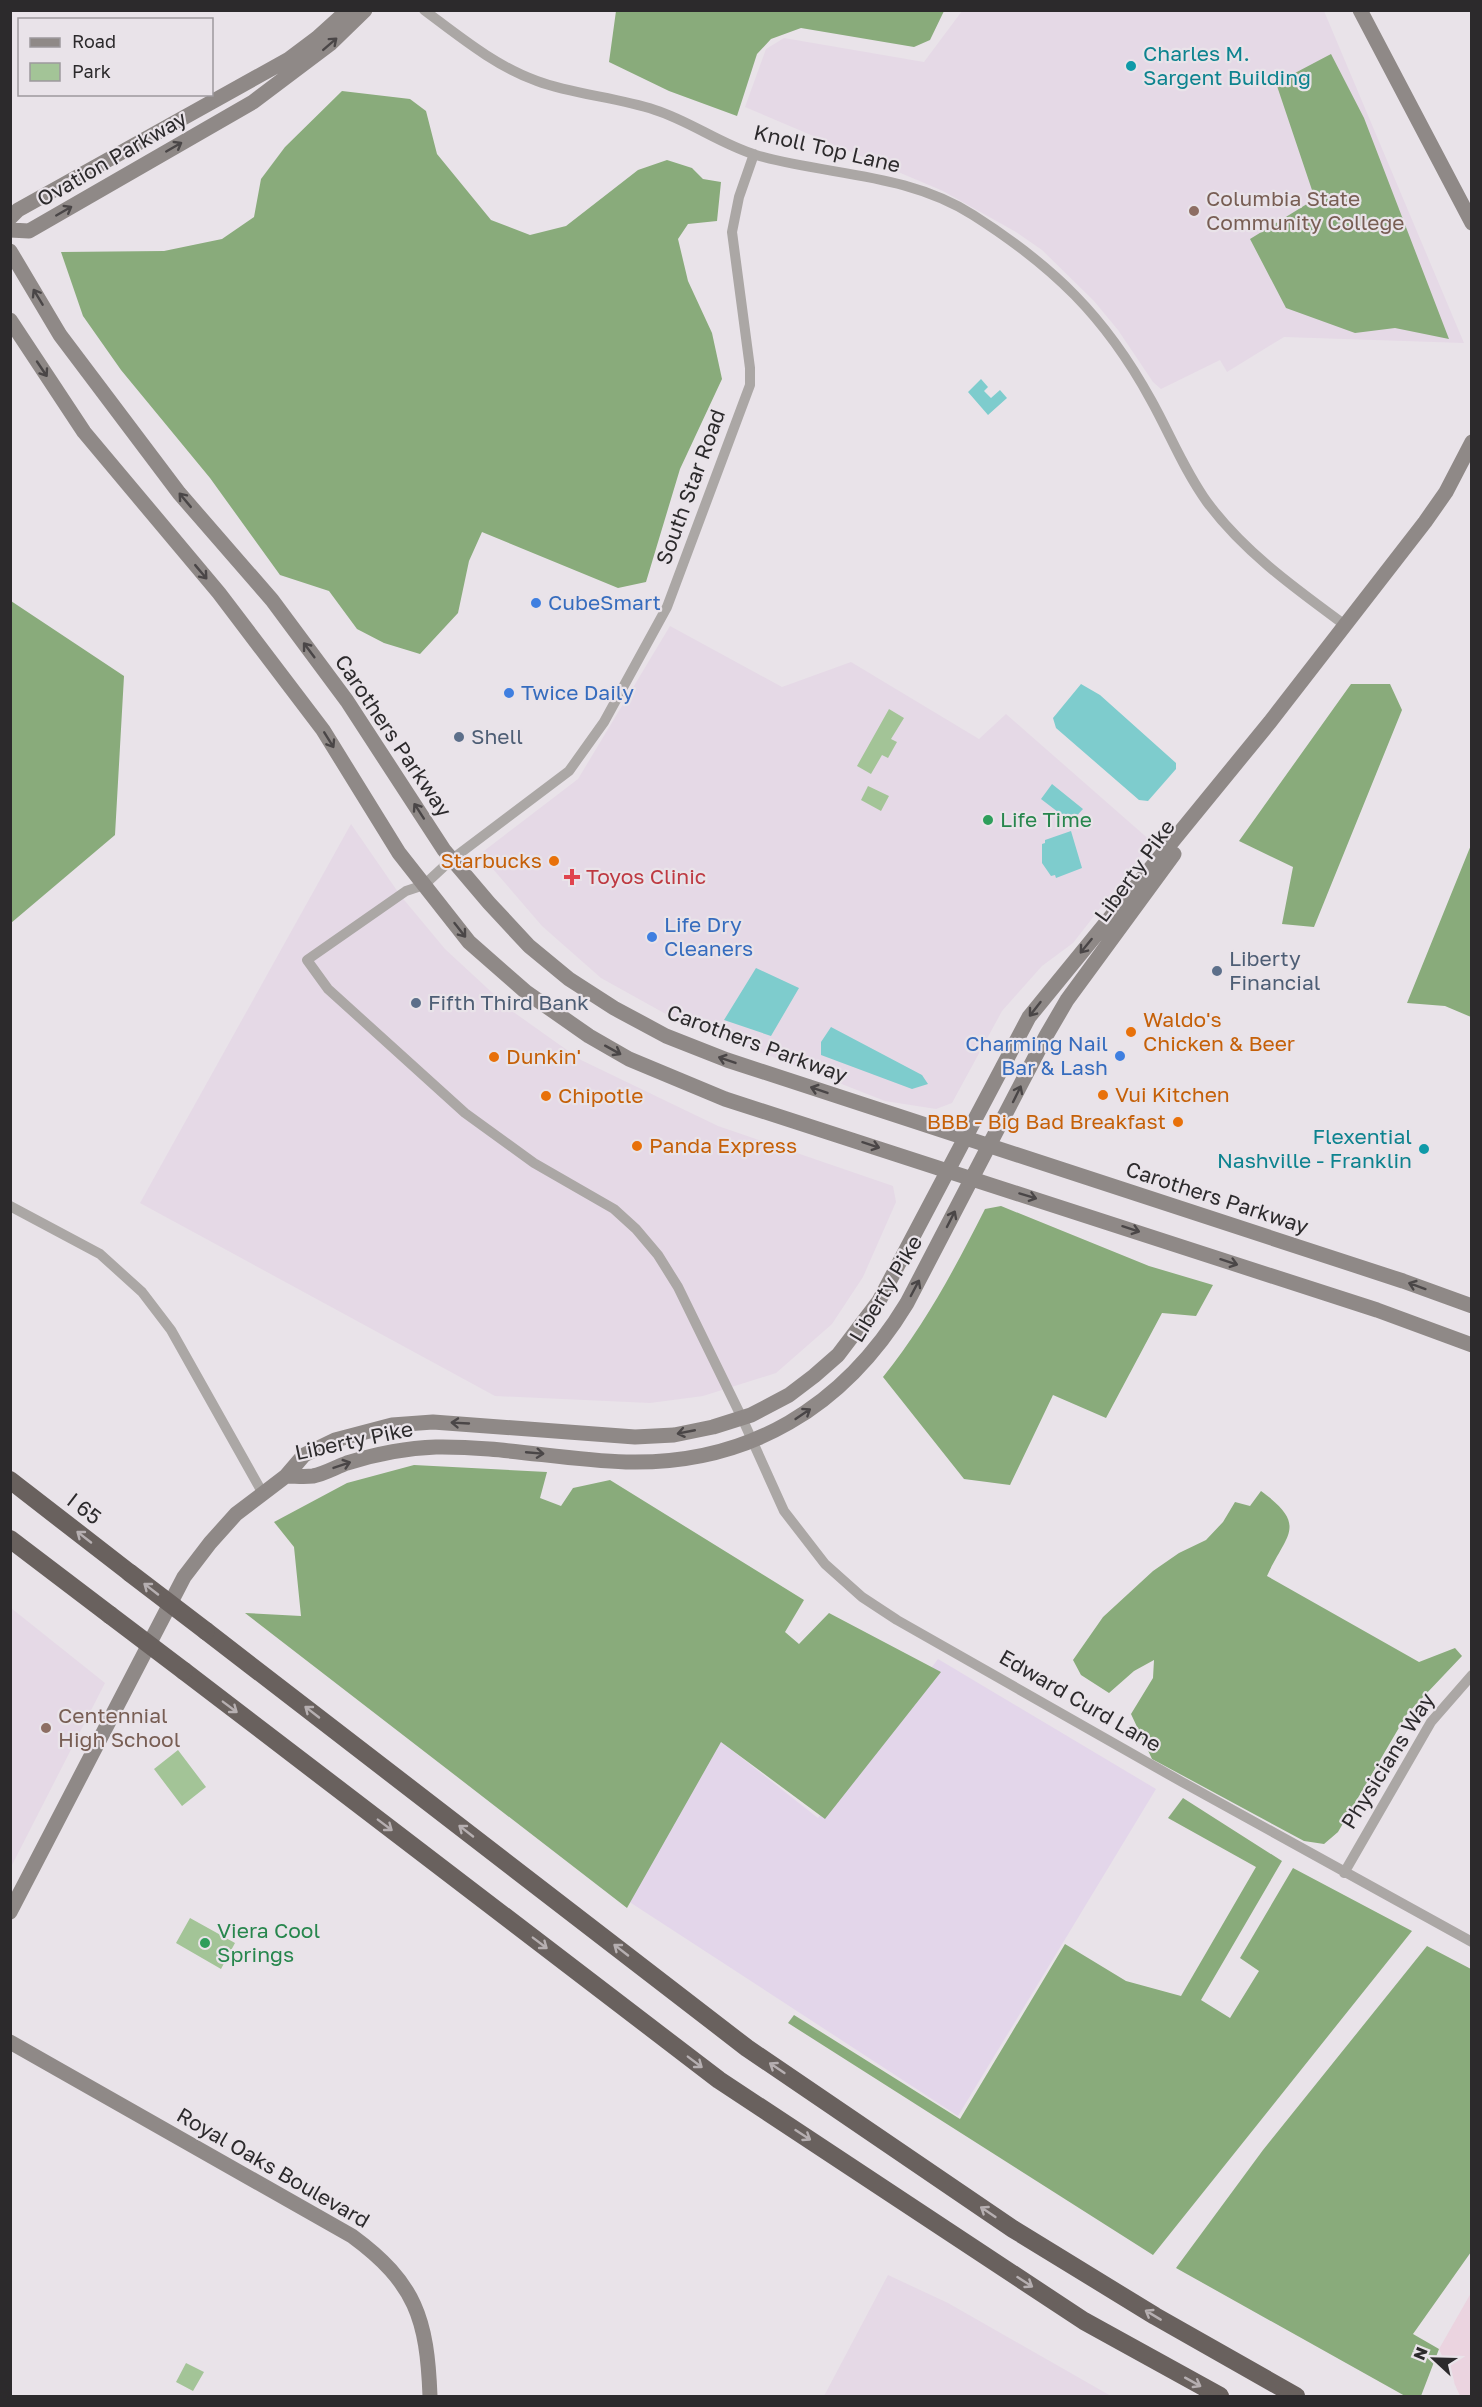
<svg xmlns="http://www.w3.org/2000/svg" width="1482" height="2407" font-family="'Golos Text',sans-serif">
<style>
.built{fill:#e5d9e6}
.industrial{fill:#e3d6ea}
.medical{fill:#ebd4e0}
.green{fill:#a3c497}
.forest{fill:#89ab7b}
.water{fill:#7ecccd}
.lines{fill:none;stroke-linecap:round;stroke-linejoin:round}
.street{stroke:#aba7a5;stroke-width:10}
.secondary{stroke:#8f8987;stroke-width:15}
.highway{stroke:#69615e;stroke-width:18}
.highway-bridge{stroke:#69615e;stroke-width:18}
.oneway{stroke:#4a4647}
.oneway2{stroke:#b6afb1}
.culture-dot{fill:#0f9aa8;stroke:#e9e3e9;stroke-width:2}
.education-dot{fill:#8d6e63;stroke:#e9e3e9;stroke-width:2}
.shop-dot{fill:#3f7fe0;stroke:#e9e3e9;stroke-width:2}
.service-dot{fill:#5c6f8a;stroke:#e9e3e9;stroke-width:2}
.leisure-dot{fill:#2e9e5b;stroke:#e9e3e9;stroke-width:2}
.food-dot{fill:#e8710a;stroke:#e9e3e9;stroke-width:2}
.health-dot{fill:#e0444e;stroke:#e9e3e9;stroke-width:2}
.labels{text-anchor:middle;stroke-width:4.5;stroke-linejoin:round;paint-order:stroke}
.culture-label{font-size:21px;fill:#0d838f;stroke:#e9e3e9;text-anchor:start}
.street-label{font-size:21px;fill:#2c2a2c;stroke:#e9e3e9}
.education-label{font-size:21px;fill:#785e54;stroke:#e9e3e9;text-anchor:start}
.shop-label{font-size:21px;fill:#366cbe;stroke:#e9e3e9;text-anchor:start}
.service-label{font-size:21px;fill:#4e5e75;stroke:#e9e3e9;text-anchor:start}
.leisure-label{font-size:21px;fill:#27864d;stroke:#e9e3e9;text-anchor:start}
.food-label{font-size:21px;fill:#c56008;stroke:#e9e3e9;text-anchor:start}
.health-label{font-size:21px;fill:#be3a42;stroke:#e9e3e9;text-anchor:start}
</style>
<rect width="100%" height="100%" fill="#e9e3e9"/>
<path class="built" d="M962,11h362l140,332 -180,-6 -57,35 -7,-12 -59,29 -8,-7 -35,-52 -24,-29 -52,-51 -26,-18 -73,-41 -198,-84 21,-58 18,-11 140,24z
M670,626l112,61 69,-25 128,77 27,-25 146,128 -79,101 -31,23 -40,45 -50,92 -16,6 -51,-8 -212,-83 -72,-40 -59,-52 -62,-72 98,-75z
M351,824l49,71 45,54 67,62 69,49 137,66 175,60 3,16 -33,75 -31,47 -56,49 -73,23 -53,7 -155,-7 -355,-193z
M11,1608l94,75 -94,184z
M888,2275l60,28 163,93h-287z"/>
<path class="industrial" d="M938,1659l218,130 -198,327 -330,-215 91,-161 99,78z"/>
<path class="medical" d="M1471,2293v103h-11l-21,-47z"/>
<path class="green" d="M889,709l15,9 -13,21 6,3 -9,16 -6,-3 -11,19 -14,-8z
M868,786l21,10 -8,15 -20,-11z
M178,1750l28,37 -24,19 -28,-37z
M190,1918l45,25 -14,26 -45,-26z
M186,2363l18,9 -11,19 -17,-9z"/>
<path class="forest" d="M616,11v-1l328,1 -14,29 -16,7 -113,-19 -30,11 -14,15 -20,62 -68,-25 -60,-29z
M1331,54l33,64 85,221 -54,-11 -40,5 -69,-25 -36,-69 65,-40 -39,-116z
M342,91l68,8 16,12 11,43 54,66 39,15 36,-9 72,-56 29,-10 25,8 11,11 18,3 -4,39 -29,3 -10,15 10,42 24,52 10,46 -42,90 -34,113 -28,6 -136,-56 -13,29 -11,52 -38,41 -36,-11 -27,-14 -28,-38 -49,-16 -70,-97 -89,-108 -38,-54 -22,-64 103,-1 58,-12 32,-22 7,-38 24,-32z
M11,601l113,75 -9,159 -104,88z
M1351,684h39l12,26 -88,217 -32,-3 11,-57 -54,-26z
M1471,845l1,172h-1l-26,-11 -38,-3z
M1001,1206l148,60 64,19 -17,31 -34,-3 -56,105 -53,-23 -43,90 -46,-6 -81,-102c42,-52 72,-109 102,-168z
M414,1465l133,7 -7,26 21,8 12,-18 37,-8 194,120 -19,32 14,12 30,-31 112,59 -116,147 -104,-77 -94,166 -382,-295 56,3 -7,-69 -20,-25 73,-39z
M1261,1491c48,35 25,43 6,85l152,86 36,-14 7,8 -55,58 -69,118 -14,12 -20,-3 -152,-82 -21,-45 22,-36 1,-18 -20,11 -25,22 -28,-18 -8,-15 30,-43 50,-46 26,-18 27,-13 17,-18 12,-20 15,4z
M1183,1798l99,63 -81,139 29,18 29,-47 -19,-13 53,-90 119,63 -259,324 -365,-232 6,-8 166,104 105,-175 61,37 55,15 75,-129 -88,-49z
M1427,1946l44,23v283l-58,82 26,15 -18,47h-16l-229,-128 87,-118z"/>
<path class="water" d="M981,379l7,8 -4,4 7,7 9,-8 7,8 -19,17 -20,-23z
M1081,684l19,11 76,68v6l-28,32 -9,-1 -83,-72 -3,-10z
M1052,784l31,25 -12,13 -30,-23z
M1071,831l11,37 -26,10 -1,-3 -4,1 -9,-13v-19l3,-1v-3z
M756,968l43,20 -28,48 -47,-16z
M831,1027l91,48 6,9 -16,5 -91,-34v-13z"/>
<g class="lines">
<path class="street" d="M424,10c35,26 71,56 113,71 38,14 79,16 118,29 35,11 65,34 101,45 72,21 149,17 217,60 80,51 132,101 178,185 19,34 33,70 56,102 37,50 89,87 138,123
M754,154l-15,43 -7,35 18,136v17l-83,222 -63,115 -35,49 -118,89 -27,25 -18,6 -99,69 21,29 137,124 69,50 80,46 22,20 22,26 20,32 64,131 42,93 41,53 37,33 35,23 285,162 290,160
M10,1206l90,48 42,38 29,38 91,162
M1344,1873l87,-151 41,-47"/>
<path class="secondary" d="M1360,10l112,213
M10,218l8,-8 271,-151 28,-21 31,-28
M10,230l19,1 224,-129 77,-58 35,-34
M10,251l50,84 119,158 93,107 75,101 97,149 45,53 40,43 40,33 45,29 52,28 61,24 676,221 69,25
M10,320l74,112 135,161 104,137 76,123 70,89 57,50 63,44 40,23 96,40 652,211 95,35
M286,1476c9,0 18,1 27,0 11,-2 23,-9 34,-13 29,-9 59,-15 89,-16 64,-1 127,13 190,15 123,3 218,-55 281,-159l139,-267 21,-36 107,-146
M10,1912l174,-335 26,-34 26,-29 50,-38 18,-21 31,-15 57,-15 41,-3 202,15 39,-2 39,-8 38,-12 38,-20 25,-19 24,-21 41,-54 150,-284 241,-295 155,-200 21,-30 26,-50
M10,2042l342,194c64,47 75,83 78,160"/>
<path class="highway" d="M10,1480l120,93
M10,1539l100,76
M206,1631l541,417 266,181 142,87 141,80
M184,1671l535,409 365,241 136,75"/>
<path class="highway-bridge" d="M130,1573l76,58
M110,1615l74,56"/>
</g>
<defs><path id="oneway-shaft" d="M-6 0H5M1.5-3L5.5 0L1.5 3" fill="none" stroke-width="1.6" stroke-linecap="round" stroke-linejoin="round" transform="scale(1.5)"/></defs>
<g class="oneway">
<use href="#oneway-shaft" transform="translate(330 44) rotate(-41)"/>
<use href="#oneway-shaft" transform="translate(174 147) rotate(-30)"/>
<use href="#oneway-shaft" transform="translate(64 211) rotate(-30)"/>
<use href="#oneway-shaft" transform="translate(38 297) rotate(-121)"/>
<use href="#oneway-shaft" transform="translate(42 369) rotate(56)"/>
<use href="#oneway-shaft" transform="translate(185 500) rotate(-130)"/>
<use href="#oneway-shaft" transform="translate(201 572) rotate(50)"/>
<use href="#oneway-shaft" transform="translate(309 650) rotate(-127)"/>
<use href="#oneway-shaft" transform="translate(329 740) rotate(58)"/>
<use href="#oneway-shaft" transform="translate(419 811) rotate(-123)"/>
<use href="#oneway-shaft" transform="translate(460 930) rotate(52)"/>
<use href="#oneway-shaft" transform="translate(1086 946) rotate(129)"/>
<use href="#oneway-shaft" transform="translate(1035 1009) rotate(128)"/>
<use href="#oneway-shaft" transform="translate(613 1050) rotate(29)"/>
<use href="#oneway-shaft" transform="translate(727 1060) rotate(-161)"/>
<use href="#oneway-shaft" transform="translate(819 1090) rotate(-161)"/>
<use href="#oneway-shaft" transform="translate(1017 1094) rotate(-64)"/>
<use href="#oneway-shaft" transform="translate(871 1145) rotate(18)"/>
<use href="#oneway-shaft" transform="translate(1028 1196) rotate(17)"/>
<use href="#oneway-shaft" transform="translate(951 1219) rotate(-63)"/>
<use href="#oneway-shaft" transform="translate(1131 1229) rotate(18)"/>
<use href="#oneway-shaft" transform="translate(1229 1262) rotate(18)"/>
<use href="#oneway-shaft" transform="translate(1417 1286) rotate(-160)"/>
<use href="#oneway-shaft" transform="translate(915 1288) rotate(-62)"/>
<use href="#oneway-shaft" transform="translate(803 1414) rotate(-34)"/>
<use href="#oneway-shaft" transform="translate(460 1423) rotate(-177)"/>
<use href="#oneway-shaft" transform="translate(686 1432) rotate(169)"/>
<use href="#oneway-shaft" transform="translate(535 1453) rotate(5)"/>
<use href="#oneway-shaft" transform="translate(342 1465) rotate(-19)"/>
</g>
<g class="oneway2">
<use href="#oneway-shaft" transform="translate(84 1537) rotate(-142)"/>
<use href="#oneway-shaft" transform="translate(151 1589) rotate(-142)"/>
<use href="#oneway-shaft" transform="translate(230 1707) rotate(37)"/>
<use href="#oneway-shaft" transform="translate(312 1712) rotate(-142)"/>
<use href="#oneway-shaft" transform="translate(385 1825) rotate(37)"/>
<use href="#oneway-shaft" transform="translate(466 1831) rotate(-142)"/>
<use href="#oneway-shaft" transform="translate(540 1943) rotate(37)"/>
<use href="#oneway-shaft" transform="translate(621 1950) rotate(-142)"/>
<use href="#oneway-shaft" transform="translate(695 2062) rotate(37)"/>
<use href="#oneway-shaft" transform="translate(777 2068) rotate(-146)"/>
<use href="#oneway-shaft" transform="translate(803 2135) rotate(33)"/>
<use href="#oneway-shaft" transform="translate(988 2212) rotate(-146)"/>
<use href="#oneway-shaft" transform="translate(1025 2282) rotate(33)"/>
<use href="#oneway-shaft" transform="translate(1153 2315) rotate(-149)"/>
<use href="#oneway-shaft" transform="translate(1193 2382) rotate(29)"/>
</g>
<g class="culture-dot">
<circle cx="1131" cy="66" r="6"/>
<circle cx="1424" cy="1149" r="6"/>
</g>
<g class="education-dot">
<circle cx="1194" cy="211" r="6"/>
<circle cx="46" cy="1728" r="6"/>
</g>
<g class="shop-dot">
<circle cx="536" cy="603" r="6"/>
<circle cx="509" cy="693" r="6"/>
<circle cx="652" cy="937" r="6"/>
<circle cx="1120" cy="1056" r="6"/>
</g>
<g class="service-dot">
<circle cx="459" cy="737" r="6"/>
<circle cx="1217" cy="971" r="6"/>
<circle cx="416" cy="1003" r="6"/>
</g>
<g class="leisure-dot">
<circle cx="988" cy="820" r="6"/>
<circle cx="205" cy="1943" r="6"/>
</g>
<g class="food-dot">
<circle cx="554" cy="861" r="6"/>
<circle cx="1131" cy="1032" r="6"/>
<circle cx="494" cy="1057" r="6"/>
<circle cx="1103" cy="1095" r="6"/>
<circle cx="546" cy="1096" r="6"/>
<circle cx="1178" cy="1122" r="6"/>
<circle cx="637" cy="1146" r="6"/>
</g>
<path class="health-dot" d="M569 868h6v6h6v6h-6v6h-6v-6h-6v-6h6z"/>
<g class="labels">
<g class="culture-label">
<text x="1143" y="61">Charles M.<tspan x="1143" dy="24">Sargent Building</tspan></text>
<text x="1412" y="1144" text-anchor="end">Flexential<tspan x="1412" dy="24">Nashville - Franklin</tspan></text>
</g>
<g class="street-label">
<text transform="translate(827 149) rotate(13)" y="7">Knoll Top Lane</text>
<text transform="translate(112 159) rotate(-30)" y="7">Ovation Parkway</text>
<text transform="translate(691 487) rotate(-70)" y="7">South Star Road</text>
<text transform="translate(393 736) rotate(56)" y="7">Carothers Parkway</text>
<text transform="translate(1135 871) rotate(-54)" y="7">Liberty Pike</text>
<text transform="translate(757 1044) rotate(20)" y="7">Carothers Parkway</text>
<text transform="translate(1217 1198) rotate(18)" y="7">Carothers Parkway</text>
<text transform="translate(886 1289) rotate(-59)" y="7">Liberty Pike</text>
<text transform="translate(354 1441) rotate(-12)" y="7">Liberty Pike</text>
<text transform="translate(84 1509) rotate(38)" y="7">I 65</text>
<text transform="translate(1080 1701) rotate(30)" y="7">Edward Curd Lane</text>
<text transform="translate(1388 1761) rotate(-58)" y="7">Physicians Way</text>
<text transform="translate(273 2168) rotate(30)" y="7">Royal Oaks Boulevard</text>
</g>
<g class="education-label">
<text x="1206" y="206">Columbia State<tspan x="1206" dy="24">Community College</tspan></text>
<text x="58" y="1723">Centennial<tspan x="58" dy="24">High School</tspan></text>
</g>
<g class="shop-label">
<text x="548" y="610">CubeSmart</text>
<text x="521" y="700">Twice Daily</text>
<text x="664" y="932">Life Dry<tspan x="664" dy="24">Cleaners</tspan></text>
<text x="1108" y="1051" text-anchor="end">Charming Nail<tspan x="1108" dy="24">Bar &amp; Lash</tspan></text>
</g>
<g class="service-label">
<text x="471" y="744">Shell</text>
<text x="1229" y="966">Liberty<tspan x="1229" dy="24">Financial</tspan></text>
<text x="428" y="1010">Fifth Third Bank</text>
</g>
<g class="leisure-label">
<text x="1000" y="827">Life Time</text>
<text x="217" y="1938">Viera Cool<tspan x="217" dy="24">Springs</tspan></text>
</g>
<g class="food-label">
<text x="542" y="868" text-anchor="end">Starbucks</text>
<text x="1143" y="1027">Waldo's<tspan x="1143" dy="24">Chicken &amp; Beer</tspan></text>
<text x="506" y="1064">Dunkin'</text>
<text x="1115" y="1102">Vui Kitchen</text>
<text x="558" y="1103">Chipotle</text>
<text x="1166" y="1129" text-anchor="end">BBB - Big Bad Breakfast</text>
<text x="649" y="1153">Panda Express</text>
</g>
<g class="health-label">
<text x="586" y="884">Toyos Clinic</text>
</g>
</g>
<rect width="1482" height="2407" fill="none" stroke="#2c2a2c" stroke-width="24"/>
<rect x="18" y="18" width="195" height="78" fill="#e9e3e9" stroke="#9d999d" stroke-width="1.5"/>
<rect x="30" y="38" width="30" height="9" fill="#8f8987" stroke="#9d999d" stroke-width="1.5"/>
<text x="72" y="48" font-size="18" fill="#2c2a2c">Road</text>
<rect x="30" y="63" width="30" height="18" fill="#a3c497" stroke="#9d999d" stroke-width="1.5"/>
<text x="72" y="78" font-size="18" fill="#2c2a2c">Park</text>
<g transform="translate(1434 2359) rotate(292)" stroke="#e9e3e9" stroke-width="4.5" paint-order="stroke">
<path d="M0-4.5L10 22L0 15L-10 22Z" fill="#2c2a2c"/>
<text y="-9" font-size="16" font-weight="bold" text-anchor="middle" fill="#2c2a2c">N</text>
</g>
</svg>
